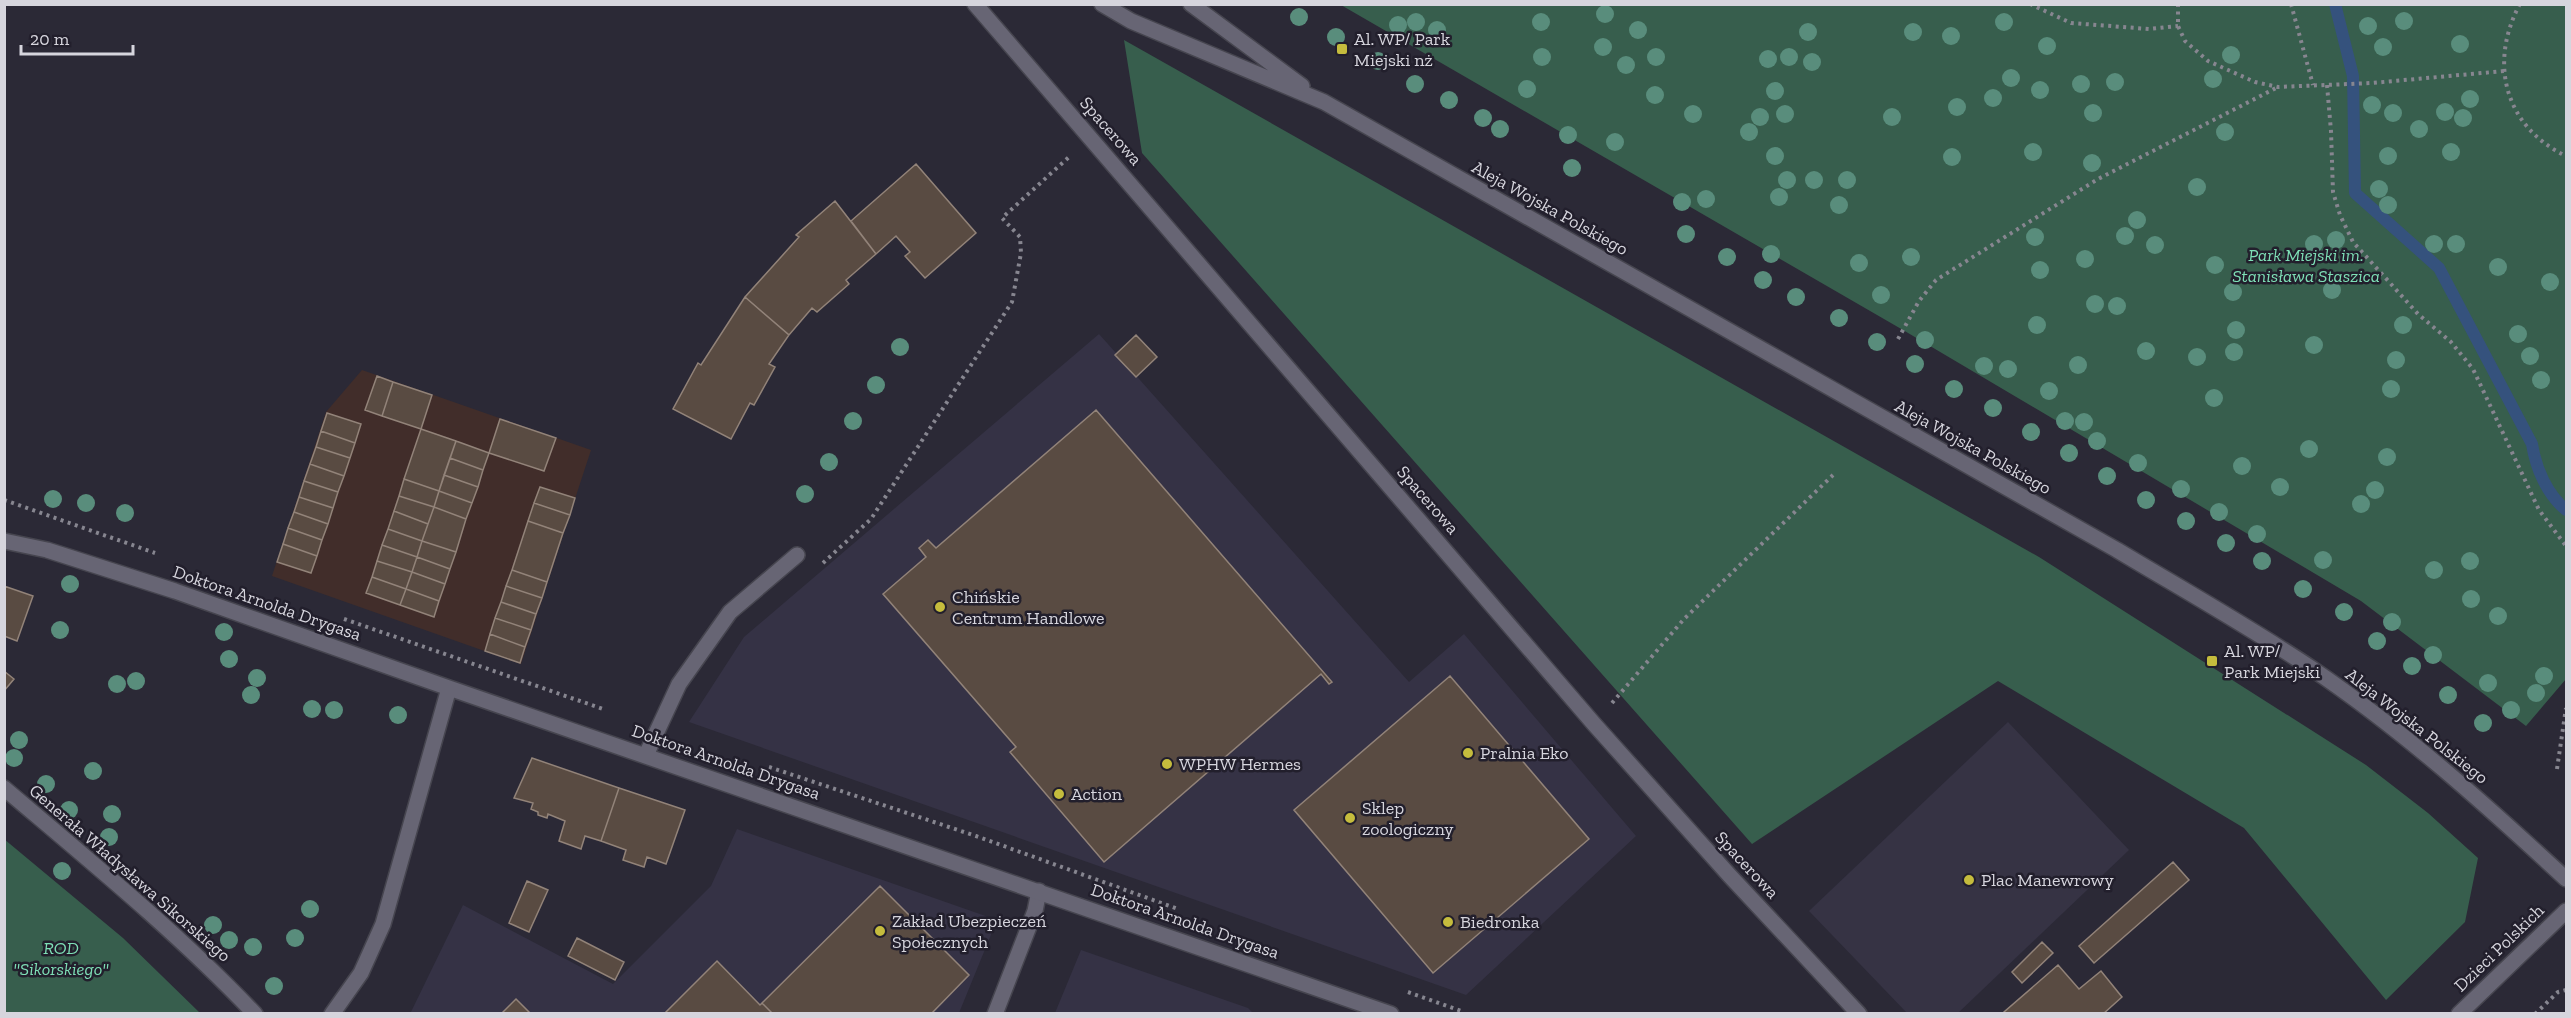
<svg xmlns="http://www.w3.org/2000/svg" width="2571" height="1018" font-family="'Zilla Slab',serif">
<style>
.built{fill:#353245}
.industrial{fill:#412d2a}
.education{fill:#363344}
.green{fill:#375e4d}
.lines{fill:none;stroke-linecap:round;stroke-linejoin:round}
.stream{stroke:#35527d;stroke-width:12}
.building{fill:#594b42;stroke:#928379;stroke-width:1.5}
.lane-casing{stroke:#46454f;stroke-width:18}
.street-casing{stroke:#46454f;stroke-width:18}
.secondary-casing{stroke:#46454f;stroke-width:18}
.path{stroke:#878690;stroke-width:4;stroke-dasharray:3 4.5;stroke-linecap:butt}
.lane{stroke:#676574;stroke-width:15}
.street{stroke:#676574;stroke-width:15}
.secondary{stroke:#676574;stroke-width:15}
.tree{fill:#598d7c}
.poi-dot{fill:#c5bc3d;stroke:#221f2c;stroke-width:2}
.labels{text-anchor:middle;stroke-width:5;stroke-linejoin:round;paint-order:stroke}
.poi-label{font-size:18px;fill:#d6d5dd;stroke:#221f2c;text-anchor:start}
.street-label{font-size:18px;fill:#d6d5dd;stroke:#221f2c}
.park-label{font-size:18px;font-style:italic;fill:#7edfb6;stroke:#221f2c}
</style>
<rect width="100%" height="100%" fill="#2b2936"/>
<path class="built" d="M1099,334l310,348 55,-48 172,202 -170,159 -777,-273 55,-85z
M737,829l260,91 -38,93 -549,1 53,-109 150,79 98,-98z
M1081,950l167,58 5,5h-198z"/>
<path class="industrial" d="M362,370l229,80 -70,214 -249,-88 54,-164z"/>
<path class="education" d="M2008,722l121,128 -171,163h-51l-98,-102z"/>
<path class="green" d="M1341,5h1225v674l-40,47 -165,-125 -458,-271z
M1124,40l915,517 327,208 62,48 50,45 -13,64 -79,78 -142,-172 -246,-147 -246,163 -610,-691z
M4,839l119,99 77,75h-195z"/>
<g class="lines">
<path class="stream" d="M2335,4l18,72 2,117 84,75 93,176c4,25 15,50 34,66"/>
</g>
<path class="building" d="M916,164l60,69 -51,45 -20,-22 5,-4 -14,-16 -20,18 -25,-33z
M835,201l41,53 -30,26 3,4 -32,28 -5,-4 -23,27 -44,-38 54,-60 -3,-2z
M745,297l44,38 -20,29 6,3 -21,38 -4,-2 -19,36 -58,-30 25,-46 3,2z
M1136,335l21,22 -21,20 -21,-22z
M377,376l16,6 -11,34 -17,-6z
M393,382l39,13 -11,34 -39,-13z
M1096,410l236,272 -3,2 -8,-10 -217,188 -94,-110 6,-5 -133,-153 43,-37 -7,-9 9,-8 8,8z
M327,413l34,11 -6,19 -34,-12z
M500,419l56,19 -12,33 -55,-18z
M421,429l35,12 -17,50 -35,-12z
M321,431l34,12 -5,15 -34,-11z
M456,441l33,12 -6,17 -33,-12z
M316,447l34,11 -6,18 -34,-12z
M450,458l33,12 -5,17 -34,-12z
M310,464l34,12 -6,16 -34,-11z
M444,475l34,12 -6,16 -33,-12z
M404,479l35,12 -5,16 -35,-11z
M304,481l34,11 -5,16 -34,-11z
M540,487l35,11 -5,17 -36,-12z
M439,491l33,12 -6,16 -32,-12z
M399,496l35,11 -6,17 -34,-13z
M299,497l34,11 -5,16 -34,-12z
M534,503l36,12 -7,18 -35,-12z
M434,507l32,12 -10,33 -34,-11z
M394,511l34,13 -6,17 -34,-12z
M294,512l34,12 -6,16 -34,-12z
M528,521l35,12 -16,49 -35,-12z
M288,528l34,12 -5,16 -34,-12z
M388,529l34,12 -5,16 -35,-12z
M422,541l34,11 -6,17 -33,-12z
M283,544l34,12 -6,17 -34,-11z
M382,545l35,12 -5,15 -35,-11z
M417,557l33,12 -5,15 -33,-12z
M377,561l35,11 -6,17 -34,-12z
M512,570l35,12 -5,16 -36,-12z
M412,572l33,12 -6,17 -33,-12z
M372,577l34,12 -6,16 -34,-12z
M4,586l29,10 -16,45 -13,-5z
M506,586l36,12 -6,16 -35,-12z
M406,589l33,12 -5,16 -34,-12z
M501,602l35,12 -5,16 -36,-12z
M495,618l36,12 -6,17 -35,-13z
M490,634l35,13 -5,16 -35,-12z
M4,671l10,8 -10,12z
M1450,676l139,163 -156,134 -139,-163z
M532,758l87,30 -18,53 -16,-5 -4,13 -22,-8 6,-20 -17,-7 -1,4 -9,-3v-3l-7,-3 2,-6 -19,-5z
M619,788l66,22 -19,54 -19,-7 -3,10 -21,-7 3,-10 -25,-9z
M2173,862l16,18 -95,83 -15,-17z
M527,881l21,9 -19,42 -20,-9z
M880,886l89,89 -38,39h-158l-11,-11z
M577,938l47,24 -9,18 -47,-24z
M2042,942l11,11 -31,30 -10,-11z
M717,961l43,44 2,-2 11,11h-109z
M2058,965l21,24 22,-18 21,26 -19,17h-98l-1,-2z
M516,999l15,15h-30z"/>
<g class="lines">
<defs>
<path id="lane" d="M995,1014l40,-103 4,-20"/>
<path id="street" d="M975,4l619,720 136,152 129,138
M4,541l43,9 128,41 274,97 942,326
M646,755l33,-71 51,-72 67,-57
M4,788c86,73 173,144 251,226
M332,1014l29,-41 22,-49 66,-236"/>
<path id="secondary" d="M1102,4l29,17 193,81 793,448c65,39 131,76 194,118 92,62 174,136 255,211
M1191,4l111,82
M2459,1014l107,-103"/>
</defs>
<use href="#lane" class="lane-casing"/>
<use href="#street" class="street-casing"/>
<use href="#secondary" class="secondary-casing"/>
<path class="path" d="M2030,4l41,19 78,6 29,-3
M2178,4v22l7,15 23,20 47,21 23,5 94,-4 132,-12
M2291,4l22,81
M2520,4c-32,59 -15,123 46,152
M2327,85l4,46 2,61 7,23 13,27 65,72 33,28 22,27 66,141 27,36
M1898,339l21,-38 17,-21 162,-101 180,-92
M4,500l151,53
M823,563l48,-44 141,-217 9,-49 -1,-16 -18,-19 68,-62
M344,619l259,90
M1612,703l72,-84 149,-144
M769,767l207,69 202,73
M2557,769l9,-61
M1408,992l53,19
M2535,1014l23,-22 8,-2"/>
<use href="#lane" class="lane"/>
<use href="#street" class="street"/>
<use href="#secondary" class="secondary"/>
</g>
<g class="tree">
<circle cx="1605" cy="14" r="9"/>
<circle cx="1299" cy="17" r="9"/>
<circle cx="2404" cy="21" r="9"/>
<circle cx="1416" cy="22" r="9"/>
<circle cx="1541" cy="22" r="9"/>
<circle cx="2004" cy="22" r="9"/>
<circle cx="1398" cy="25" r="9"/>
<circle cx="2368" cy="26" r="9"/>
<circle cx="1437" cy="30" r="9"/>
<circle cx="1638" cy="30" r="9"/>
<circle cx="1808" cy="32" r="9"/>
<circle cx="1913" cy="32" r="9"/>
<circle cx="1951" cy="36" r="9"/>
<circle cx="1336" cy="37" r="9"/>
<circle cx="2460" cy="44" r="9"/>
<circle cx="2047" cy="46" r="9"/>
<circle cx="1603" cy="47" r="9"/>
<circle cx="2383" cy="47" r="9"/>
<circle cx="2231" cy="55" r="9"/>
<circle cx="1542" cy="57" r="9"/>
<circle cx="1656" cy="57" r="9"/>
<circle cx="1789" cy="57" r="9"/>
<circle cx="1768" cy="59" r="9"/>
<circle cx="1378" cy="61" r="9"/>
<circle cx="1812" cy="62" r="9"/>
<circle cx="1626" cy="65" r="9"/>
<circle cx="2011" cy="78" r="9"/>
<circle cx="2213" cy="79" r="9"/>
<circle cx="2115" cy="82" r="9"/>
<circle cx="1415" cy="84" r="9"/>
<circle cx="2081" cy="84" r="9"/>
<circle cx="1527" cy="89" r="9"/>
<circle cx="2040" cy="90" r="9"/>
<circle cx="1775" cy="91" r="9"/>
<circle cx="1655" cy="95" r="9"/>
<circle cx="1993" cy="98" r="9"/>
<circle cx="2470" cy="99" r="9"/>
<circle cx="1449" cy="100" r="9"/>
<circle cx="2372" cy="105" r="9"/>
<circle cx="1957" cy="107" r="9"/>
<circle cx="2445" cy="112" r="9"/>
<circle cx="2093" cy="113" r="9"/>
<circle cx="2393" cy="113" r="9"/>
<circle cx="1693" cy="114" r="9"/>
<circle cx="1785" cy="114" r="9"/>
<circle cx="1760" cy="117" r="9"/>
<circle cx="1892" cy="117" r="9"/>
<circle cx="1483" cy="118" r="9"/>
<circle cx="2463" cy="118" r="9"/>
<circle cx="1500" cy="129" r="9"/>
<circle cx="2419" cy="129" r="9"/>
<circle cx="1749" cy="132" r="9"/>
<circle cx="2225" cy="132" r="9"/>
<circle cx="1568" cy="135" r="9"/>
<circle cx="1615" cy="142" r="9"/>
<circle cx="2033" cy="152" r="9"/>
<circle cx="2451" cy="152" r="9"/>
<circle cx="1775" cy="156" r="9"/>
<circle cx="2388" cy="156" r="9"/>
<circle cx="1952" cy="157" r="9"/>
<circle cx="2092" cy="163" r="9"/>
<circle cx="1572" cy="168" r="9"/>
<circle cx="1787" cy="180" r="9"/>
<circle cx="1814" cy="180" r="9"/>
<circle cx="1847" cy="180" r="9"/>
<circle cx="2197" cy="187" r="9"/>
<circle cx="2379" cy="189" r="9"/>
<circle cx="1779" cy="197" r="9"/>
<circle cx="1706" cy="199" r="9"/>
<circle cx="1682" cy="202" r="9"/>
<circle cx="1839" cy="205" r="9"/>
<circle cx="2388" cy="205" r="9"/>
<circle cx="2137" cy="220" r="9"/>
<circle cx="1686" cy="234" r="9"/>
<circle cx="2125" cy="236" r="9"/>
<circle cx="2035" cy="237" r="9"/>
<circle cx="2336" cy="240" r="9"/>
<circle cx="2314" cy="244" r="9"/>
<circle cx="2434" cy="244" r="9"/>
<circle cx="2456" cy="244" r="9"/>
<circle cx="2155" cy="245" r="9"/>
<circle cx="1771" cy="254" r="9"/>
<circle cx="1727" cy="257" r="9"/>
<circle cx="1911" cy="257" r="9"/>
<circle cx="2085" cy="259" r="9"/>
<circle cx="1859" cy="263" r="9"/>
<circle cx="2215" cy="265" r="9"/>
<circle cx="2498" cy="267" r="9"/>
<circle cx="2040" cy="270" r="9"/>
<circle cx="1763" cy="280" r="9"/>
<circle cx="2550" cy="282" r="9"/>
<circle cx="2332" cy="290" r="9"/>
<circle cx="2233" cy="292" r="9"/>
<circle cx="1881" cy="295" r="9"/>
<circle cx="1796" cy="297" r="9"/>
<circle cx="2095" cy="304" r="9"/>
<circle cx="2117" cy="306" r="9"/>
<circle cx="1839" cy="318" r="9"/>
<circle cx="2037" cy="325" r="9"/>
<circle cx="2403" cy="325" r="9"/>
<circle cx="2236" cy="330" r="9"/>
<circle cx="2518" cy="334" r="9"/>
<circle cx="1925" cy="340" r="9"/>
<circle cx="1877" cy="342" r="9"/>
<circle cx="2314" cy="345" r="9"/>
<circle cx="900" cy="347" r="9"/>
<circle cx="2146" cy="351" r="9"/>
<circle cx="2234" cy="352" r="9"/>
<circle cx="2530" cy="356" r="9"/>
<circle cx="2197" cy="357" r="9"/>
<circle cx="2396" cy="360" r="9"/>
<circle cx="1915" cy="364" r="9"/>
<circle cx="2078" cy="365" r="9"/>
<circle cx="1984" cy="366" r="9"/>
<circle cx="2008" cy="369" r="9"/>
<circle cx="2541" cy="380" r="9"/>
<circle cx="876" cy="385" r="9"/>
<circle cx="1954" cy="389" r="9"/>
<circle cx="2391" cy="389" r="9"/>
<circle cx="2049" cy="391" r="9"/>
<circle cx="2214" cy="398" r="9"/>
<circle cx="1993" cy="408" r="9"/>
<circle cx="853" cy="421" r="9"/>
<circle cx="2065" cy="421" r="9"/>
<circle cx="2084" cy="422" r="9"/>
<circle cx="2031" cy="432" r="9"/>
<circle cx="2097" cy="441" r="9"/>
<circle cx="2309" cy="449" r="9"/>
<circle cx="2069" cy="453" r="9"/>
<circle cx="2387" cy="457" r="9"/>
<circle cx="829" cy="462" r="9"/>
<circle cx="2138" cy="463" r="9"/>
<circle cx="2242" cy="466" r="9"/>
<circle cx="2107" cy="476" r="9"/>
<circle cx="2280" cy="487" r="9"/>
<circle cx="2181" cy="489" r="9"/>
<circle cx="2375" cy="490" r="9"/>
<circle cx="805" cy="494" r="9"/>
<circle cx="53" cy="499" r="9"/>
<circle cx="2146" cy="500" r="9"/>
<circle cx="86" cy="503" r="9"/>
<circle cx="2361" cy="504" r="9"/>
<circle cx="2219" cy="512" r="9"/>
<circle cx="125" cy="513" r="9"/>
<circle cx="2186" cy="521" r="9"/>
<circle cx="2257" cy="534" r="9"/>
<circle cx="2226" cy="543" r="9"/>
<circle cx="2323" cy="560" r="9"/>
<circle cx="2262" cy="561" r="9"/>
<circle cx="2470" cy="561" r="9"/>
<circle cx="2434" cy="570" r="9"/>
<circle cx="70" cy="584" r="9"/>
<circle cx="2303" cy="589" r="9"/>
<circle cx="2471" cy="599" r="9"/>
<circle cx="2344" cy="612" r="9"/>
<circle cx="2498" cy="616" r="9"/>
<circle cx="2392" cy="622" r="9"/>
<circle cx="60" cy="630" r="9"/>
<circle cx="224" cy="632" r="9"/>
<circle cx="2377" cy="641" r="9"/>
<circle cx="2433" cy="655" r="9"/>
<circle cx="229" cy="659" r="9"/>
<circle cx="2412" cy="666" r="9"/>
<circle cx="2544" cy="676" r="9"/>
<circle cx="257" cy="678" r="9"/>
<circle cx="136" cy="681" r="9"/>
<circle cx="2488" cy="683" r="9"/>
<circle cx="117" cy="684" r="9"/>
<circle cx="2536" cy="693" r="9"/>
<circle cx="251" cy="695" r="9"/>
<circle cx="2448" cy="695" r="9"/>
<circle cx="312" cy="709" r="9"/>
<circle cx="334" cy="710" r="9"/>
<circle cx="2511" cy="710" r="9"/>
<circle cx="398" cy="715" r="9"/>
<circle cx="2483" cy="723" r="9"/>
<circle cx="19" cy="740" r="9"/>
<circle cx="14" cy="758" r="9"/>
<circle cx="93" cy="771" r="9"/>
<circle cx="46" cy="784" r="9"/>
<circle cx="69" cy="810" r="9"/>
<circle cx="112" cy="814" r="9"/>
<circle cx="109" cy="837" r="9"/>
<circle cx="62" cy="871" r="9"/>
<circle cx="310" cy="909" r="9"/>
<circle cx="213" cy="925" r="9"/>
<circle cx="295" cy="938" r="9"/>
<circle cx="229" cy="940" r="9"/>
<circle cx="253" cy="947" r="9"/>
<circle cx="274" cy="986" r="9"/>
</g>
<g class="poi-dot">
<rect x="1336" y="43" width="12" height="12" rx="3"/>
<circle cx="940" cy="607" r="6"/>
<rect x="2206" y="655" width="12" height="12" rx="3"/>
<circle cx="1468" cy="753" r="6"/>
<circle cx="1167" cy="764" r="6"/>
<circle cx="1059" cy="794" r="6"/>
<circle cx="1350" cy="818" r="6"/>
<circle cx="1969" cy="880" r="6"/>
<circle cx="1448" cy="922" r="6"/>
<circle cx="880" cy="931" r="6"/>
</g>
<g class="labels">
<g class="poi-label">
<text x="1354" y="45">Al. WP/ Park<tspan x="1354" dy="21">Miejski nż</tspan></text>
<text x="952" y="603">Chińskie<tspan x="952" dy="21">Centrum Handlowe</tspan></text>
<text x="2224" y="657">Al. WP/<tspan x="2224" dy="21">Park Miejski</tspan></text>
<text x="1480" y="759">Pralnia Eko</text>
<text x="1179" y="770">WPHW Hermes</text>
<text x="1071" y="800">Action</text>
<text x="1362" y="814">Sklep<tspan x="1362" dy="21">zoologiczny</tspan></text>
<text x="1981" y="886">Plac Manewrowy</text>
<text x="892" y="927">Zakład Ubezpieczeń<tspan x="892" dy="21">Społecznych</tspan></text>
<text x="1460" y="928">Biedronka</text>
</g>
<g class="street-label">
<text transform="translate(1111 131) rotate(49)" y="6">Spacerowa</text>
<text transform="translate(1550 208) rotate(29)" y="6">Aleja Wojska Polskiego</text>
<text transform="translate(1973 447) rotate(29)" y="6">Aleja Wojska Polskiego</text>
<text transform="translate(1428 500) rotate(49)" y="6">Spacerowa</text>
<text transform="translate(267 603) rotate(19)" y="6">Doktora Arnolda Drygasa</text>
<text transform="translate(2417 726) rotate(38)" y="6">Aleja Wojska Polskiego</text>
<text transform="translate(726 762) rotate(19)" y="6">Doktora Arnolda Drygasa</text>
<text transform="translate(1747 865) rotate(47)" y="6">Spacerowa</text>
<text transform="translate(130 873) rotate(41)" y="6">Generała Władysława Sikorskiego</text>
<text transform="translate(1185 921) rotate(19)" y="6">Doktora Arnolda Drygasa</text>
<text transform="translate(2499 948) rotate(-44)" y="6">Dzieci Polskich</text>
</g>
<g class="park-label">
<text x="2306" y="261">Park Miejski im.<tspan x="2306" dy="21">Stanisława Staszica</tspan></text>
<text x="61" y="954">ROD<tspan x="61" dy="21">"Sikorskiego"</tspan></text>
</g>
</g>
<rect width="2571" height="1018" fill="none" stroke="#d6d5dd" stroke-width="12"/>
<path d="M21 45v9h112v-9" fill="none" stroke="#d6d5dd" stroke-width="3"/>
<text x="30" y="45" font-size="18" fill="#d6d5dd" stroke="#221f2c" stroke-width="4.5" paint-order="stroke">20 m</text>
</svg>
